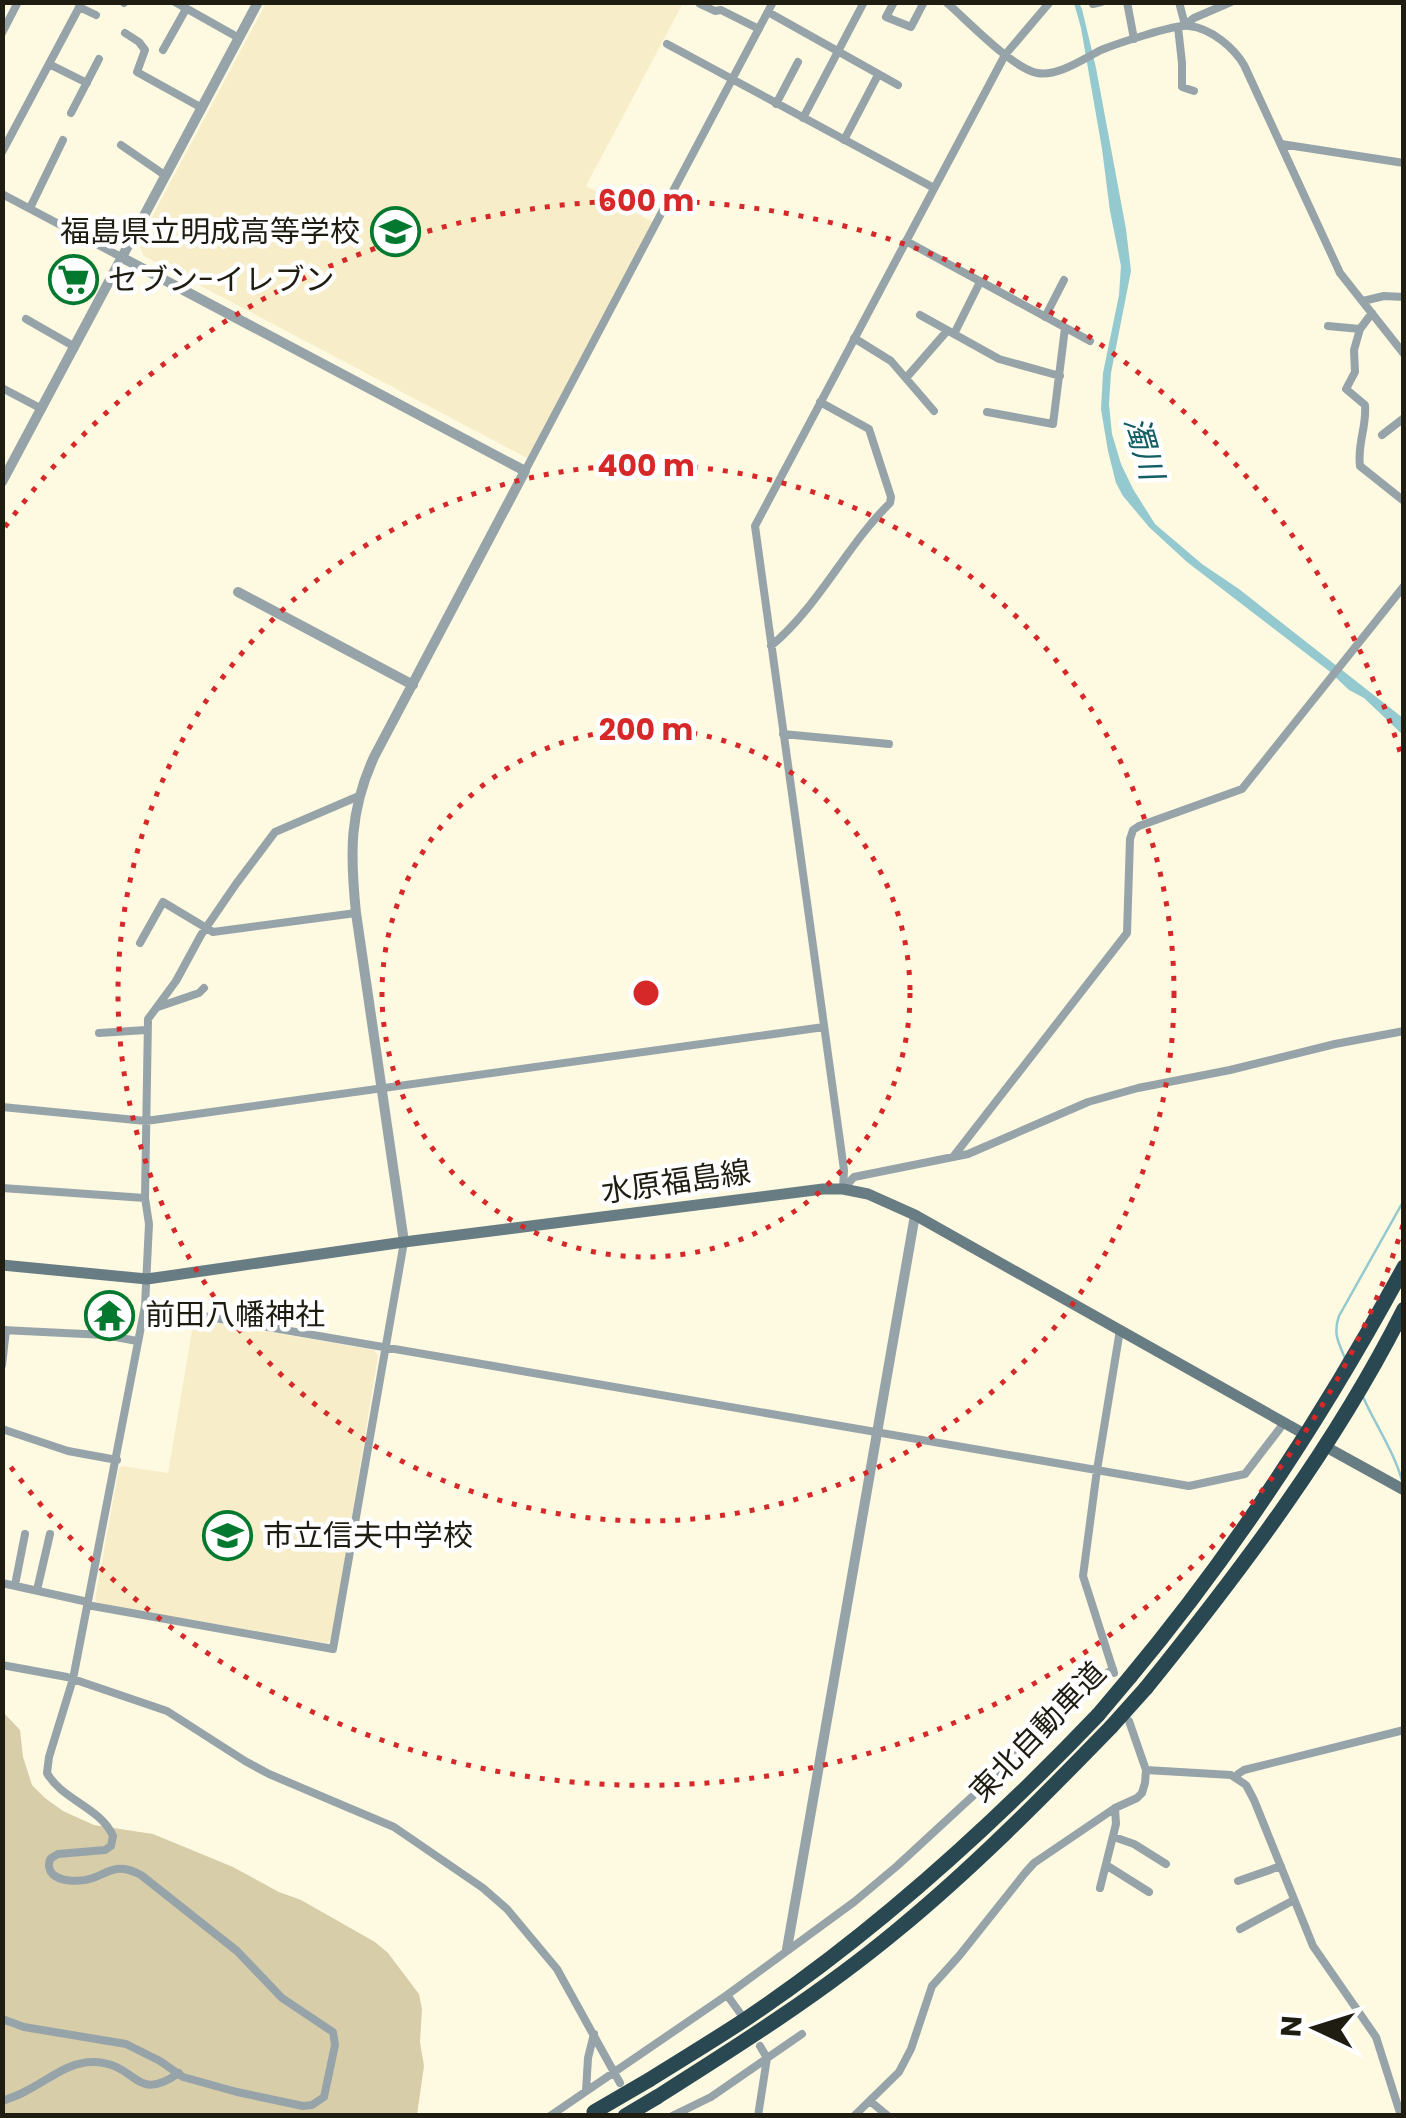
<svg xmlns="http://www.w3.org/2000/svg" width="1406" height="2118" font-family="Poppins,'Noto Sans JP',sans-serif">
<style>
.built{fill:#f7eec9}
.green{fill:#d7cea9}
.water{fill:#93c9cf}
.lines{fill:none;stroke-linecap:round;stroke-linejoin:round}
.stream{stroke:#93c9cf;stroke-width:2.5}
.minor{stroke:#96a4a9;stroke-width:8}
.tertiary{stroke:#96a4a9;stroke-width:10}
.secondary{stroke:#677c83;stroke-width:11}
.motorway{stroke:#294851;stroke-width:15}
.motorway-bridge{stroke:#294851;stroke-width:15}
.ring{fill:none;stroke:#d62828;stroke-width:5;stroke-dasharray:5 10}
.labels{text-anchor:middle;stroke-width:9;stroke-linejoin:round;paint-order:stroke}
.poi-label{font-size:30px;fill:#1f1c12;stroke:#fff;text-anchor:start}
.street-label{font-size:30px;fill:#1f1c12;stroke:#fff}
.water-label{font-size:32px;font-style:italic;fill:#135e64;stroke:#fff}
.centre{fill:#d62828;stroke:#fff;stroke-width:5}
.ring-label{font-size:30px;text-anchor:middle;font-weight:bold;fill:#d62828;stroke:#fff;stroke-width:9;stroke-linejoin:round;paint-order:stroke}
</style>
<rect width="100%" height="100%" fill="#fef9e1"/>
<path class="built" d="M266,3h417l-97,183 67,36 -124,237 -385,-203 -6,-13z
M194,1319l180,31 4,6 -46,282 -5,5 -229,-39 -3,-5 24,-131 3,-2 46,7z"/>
<path class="green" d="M2,1711l18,19 3,27 9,28 13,13 18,13 31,14 59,9 80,33 46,25 22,8 74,42 13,11 31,41 3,15 -2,33 4,24 -7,49h-414z"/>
<path class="water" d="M1074,3h5l3,6 14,59 30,161 5,42 -20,102 -2,31 3,30 9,30 12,25 22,35 47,40 37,25 164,129v17l-39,-37 -15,-8 -20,-19 -142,-109 -38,-35 -26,-31 -7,-13 -8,-32 -7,-42 2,-36 16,-78 2,-29 -11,-55 -8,-62 -21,-121z"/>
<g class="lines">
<path class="stream" d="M1345,1358c-7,-16 -12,-25 -6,-42l65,-116
M1363,1397c13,29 32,56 40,87"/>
<path class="minor" d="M123,2l1,1
M175,2l64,36
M894,2l-8,15 25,10 13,-25
M946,2c21,18 66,66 91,71 20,4 46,-14 64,-23 15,-6 74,-26 88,-24 22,2 45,22 55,39l96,208 64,81
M1127,2l7,37
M1179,2l6,23 9,-7 37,-16
M700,4l15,7 6,-1 38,19
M1093,4l8,-2
M79,7l17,8
M768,12l130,73
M1178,27l4,36v24l12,4
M2,33l16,-31
M125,33l14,9 6,8 -8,22 65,36
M667,44l267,144
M163,50l23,-41
M49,64l38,19
M776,104l22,-42
M71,113l28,-54
M803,118l61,-116
M844,140l34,-65
M1281,144l123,19
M121,145l45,31
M2,152l80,-150
M2,194l121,64
M30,208l33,-68
M906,241l184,100
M1363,301l21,-5 20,1
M1372,313l-12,16 -6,21 1,22 -9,17 19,16c2,22 -8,38 -5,61l44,35
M920,315l79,44 61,17
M1045,317l19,-37
M26,319l49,28
M1328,326l32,3
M954,334l26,-52
M854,338l37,23 43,50
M906,378l41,-47
M2,388l40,21
M987,412l66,12 12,-96
M1382,435l22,-17
M525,471l248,-469
M771,646c48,-40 75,-100 119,-143l1,-6 -22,-68 -49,-27
M783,734l106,10
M140,943l23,-41 50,30 143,-19
M158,1007l41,-14 5,-5
M99,1033l47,-3
M2,1107l144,14 678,-94
M953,1157l174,-224 3,-94 3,-9 6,-4 103,-37 162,-203
M2,1188l143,10
M843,1189l1,-19 -89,-644 250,-471 45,-53
M843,1189l11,-12 114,-23 120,-52 50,-14 92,-18 105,-26 69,-13
M145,1306l1044,180 56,-12 39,-51
M2,1330l103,5 32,6
M2,1365l4,-35
M2,1429l66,22 49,9
M2,1583l86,19
M15,1585l10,-51
M37,1590l13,-56
M87,1605l246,44 71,-407
M2,1665l65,12 100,34 78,50 24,13 125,53 89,61 24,21 50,60 63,114
M1114,1673l-31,-97 14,-106 23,-140
M1129,1721l17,49 85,5 15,10 8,15 59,146 63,91 25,79
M1237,1777l1,-3 6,-4 160,-40
M1114,1837l20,7 32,20
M1106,1865l43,27
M1238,1881l43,-15
M1100,1888l16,-64 -1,-16
M1240,1929l54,-29
M727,1995l13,18
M2,2019l22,8 102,17 34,17 23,16 54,15 66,14 9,-1 12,-8 11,-52 -2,-13 -51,-34 -45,-47 -96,-76c-8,-4 -15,-7 -24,-6 -8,1 -16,6 -24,9 -11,4 -42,6 -44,-12 0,-9 3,-8 9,-12l47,-4 6,-4 2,-10c-13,-29 -51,-36 -66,-63l2,-16 24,-78 72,-373 4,-82 -4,-26 3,-179 28,-38 25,-46 35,-51 39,-52 84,-36
M586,2091l2,-33 6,-24
M2,2101c8,-3 15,-5 22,-9 24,-11 43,-31 71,-30 44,2 39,42 84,11
M870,2101l18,15
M550,2116l177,-121 127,-93 43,-36 103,-95 69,-71 44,-31
M672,2116l39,-19 91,-63
M758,2116l9,-58 -7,-12
M854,2116l45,-44 12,-23 21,-63 27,-30 66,-83 9,-10 81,-55 22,-10 5,-5 3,-10 1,-13"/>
<path class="tertiary" d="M123,258l402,213 -151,286c-25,55 -24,97 -18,156l48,329
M2,482l256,-480
M238,592l175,93
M787,1949l128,-734"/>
<path class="secondary" d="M2,1265l145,14 257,-37 419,-53h20l25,5 47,21 384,216
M1328,1448l76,42"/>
<path class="motorway" d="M1130,1677c106,-127 195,-264 274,-410
M1146,1688c96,-119 189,-242 258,-379
M649,2080c32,-20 65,-40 97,-61 128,-86 245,-192 352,-304
M657,2097c82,-52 163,-103 238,-165 77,-63 147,-134 216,-205"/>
<path class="motorway-bridge" d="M1098,1715l32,-38
M1111,1727l35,-39
M594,2112l55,-32
M625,2116l32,-19"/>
</g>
<g class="ring">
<circle cx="646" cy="993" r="264"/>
<circle cx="646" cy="993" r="528"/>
<path d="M1403 1225A792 792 0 0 1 5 1459M5 527A792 792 0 0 1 1403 761"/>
</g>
<defs>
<symbol id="school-ring" viewBox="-11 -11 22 22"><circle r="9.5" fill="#fff" stroke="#03792f" stroke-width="1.5"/><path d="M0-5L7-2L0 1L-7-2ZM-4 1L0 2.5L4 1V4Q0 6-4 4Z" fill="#03792f"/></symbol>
<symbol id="supermarket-ring" viewBox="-11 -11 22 22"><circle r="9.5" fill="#fff" stroke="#03792f" stroke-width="1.5"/><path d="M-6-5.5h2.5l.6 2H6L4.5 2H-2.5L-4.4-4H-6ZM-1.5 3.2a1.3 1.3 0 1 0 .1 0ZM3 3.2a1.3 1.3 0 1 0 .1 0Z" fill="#03792f"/></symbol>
<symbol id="temple-ring" viewBox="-11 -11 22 22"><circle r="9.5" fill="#fff" stroke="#03792f" stroke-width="1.5"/><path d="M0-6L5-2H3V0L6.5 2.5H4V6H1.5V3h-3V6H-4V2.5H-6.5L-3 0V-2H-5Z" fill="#03792f"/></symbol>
</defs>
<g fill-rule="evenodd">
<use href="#school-ring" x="368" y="204" width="55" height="55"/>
<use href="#supermarket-ring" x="46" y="252" width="55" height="55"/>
<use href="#temple-ring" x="82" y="1288" width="55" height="55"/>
<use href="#school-ring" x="200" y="1508" width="55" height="55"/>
</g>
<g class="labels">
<g class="poi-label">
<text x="360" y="242" text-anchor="end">福島県立明成高等学校</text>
<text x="108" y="290">セブン-イレブン</text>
<text x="145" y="1325">前田八幡神社</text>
<text x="263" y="1546">市立信夫中学校</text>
</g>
<g class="street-label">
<text transform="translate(676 1182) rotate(-8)" y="10">水原福島線</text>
<text transform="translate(1038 1732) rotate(-46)" y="10">東北自動車道</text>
</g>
<g class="water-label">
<text transform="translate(1144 448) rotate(74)" y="11">濁川</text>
</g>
</g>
<circle cx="646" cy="993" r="15" class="centre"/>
<g class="ring-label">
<text x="646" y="211">600 m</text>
<text x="646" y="476">400 m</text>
<text x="646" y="740">200 m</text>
</g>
<rect width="1406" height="2118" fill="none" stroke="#1f1c12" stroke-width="10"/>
<g transform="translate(1316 2028) rotate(274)" stroke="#ffffff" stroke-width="8" paint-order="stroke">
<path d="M0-8L18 38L0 25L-18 38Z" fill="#1f1c12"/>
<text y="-15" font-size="28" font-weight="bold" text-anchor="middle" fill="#1f1c12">N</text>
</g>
</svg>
